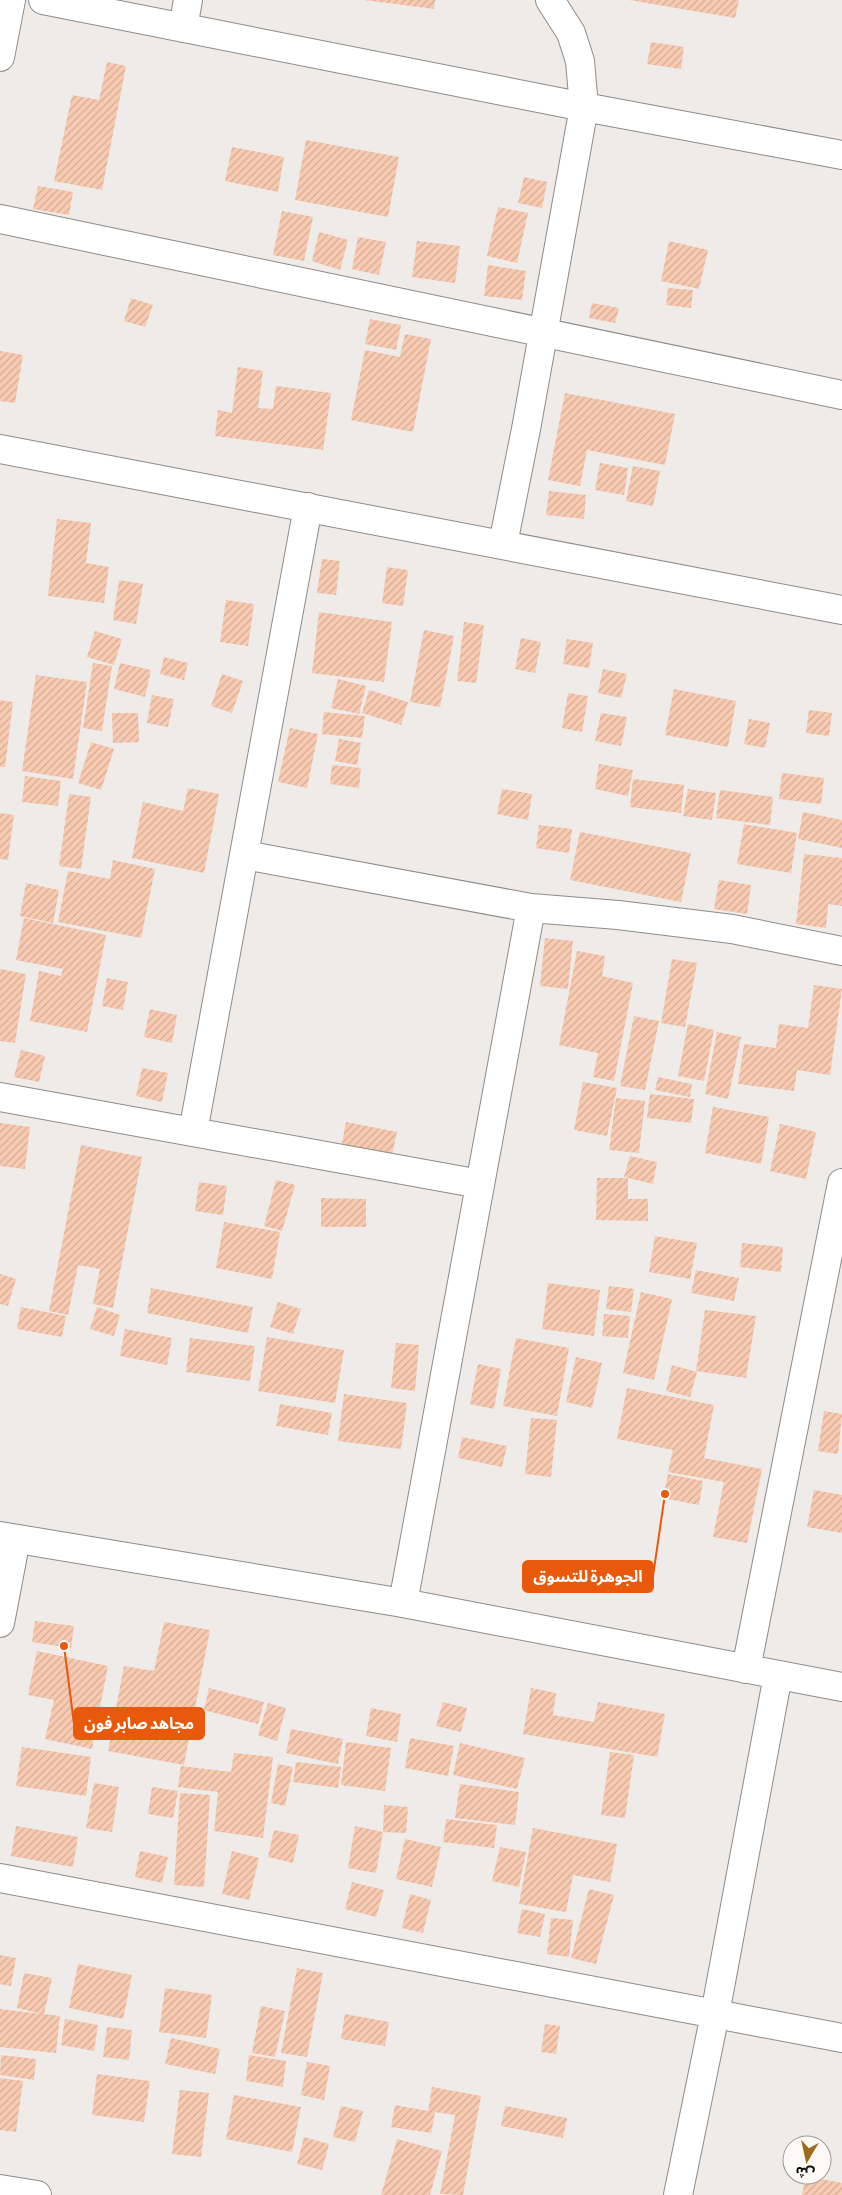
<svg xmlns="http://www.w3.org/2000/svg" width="842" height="2195" font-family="'Asap Condensed','Noto Sans Arabic',sans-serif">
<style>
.building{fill:url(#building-hatch)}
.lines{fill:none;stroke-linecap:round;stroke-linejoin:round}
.minor-casing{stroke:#8e8b89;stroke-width:30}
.tertiary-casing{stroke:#8e8b89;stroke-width:30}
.minor{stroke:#fff;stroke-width:28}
.tertiary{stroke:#fff;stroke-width:28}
.leader{fill:none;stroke:#e8590c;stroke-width:2}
.callout-dot{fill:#e8590c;stroke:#fbf8f6;stroke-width:2}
.callout{fill:#e8590c;stroke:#e8590c;stroke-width:2}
.callout-label{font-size:16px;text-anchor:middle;font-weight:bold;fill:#fff}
</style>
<defs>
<pattern id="building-hatch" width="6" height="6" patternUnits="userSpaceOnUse" patternTransform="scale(1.25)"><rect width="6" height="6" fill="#f8cab1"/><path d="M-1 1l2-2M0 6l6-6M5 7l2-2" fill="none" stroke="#d4ac97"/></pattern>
</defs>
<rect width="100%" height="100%" fill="#eeebe9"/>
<path class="building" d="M364,0h71l-1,9z
M629,0h110l-4,18z
M651,42l33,5 -3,22 -34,-5z
M107,62l19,4 -24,124 -48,-9 18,-86 27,5z
M306,140l93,17 -11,60 -93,-17z
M232,147l52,10 -6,35 -53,-11z
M524,177l23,5 -5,26 -24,-5z
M38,186l35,6 -4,23 -36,-6z
M498,207l30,6 -11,50 -30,-7z
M282,211l31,6 -9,44 -31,-6z
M319,232l29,8 -8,30 -28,-9z
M358,237l28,5 -7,33 -27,-6z
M417,241l43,5 -5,37 -43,-6z
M669,241l39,9 -9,39 -38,-8z
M488,265l38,6 -4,29 -38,-4z
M668,288l25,2 -2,18 -25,-3z
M131,298l22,7 -8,22 -21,-6z
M592,303l27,5 -4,15 -26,-5z
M370,319l31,6 -5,25 -31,-6z
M405,334l26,5 -18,93 -62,-12 14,-70 35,7z
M0,351l23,4 -8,48 -15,-2z
M238,367l25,4 -5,37 15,1 3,-23 55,7 -8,57 -108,-14 3,-26 14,3z
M565,393l110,21 -10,51 -78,-15 -7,36 -32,-6z
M600,463l28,5 -4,27 -29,-5z
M633,466l27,5 -7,35 -27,-5z
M549,491l37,4 -2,24 -38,-4z
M57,519l34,4 -5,40 23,4 -5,36 -56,-7z
M322,559l18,2 -4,34 -19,-2z
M387,567l21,3 -5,36 -21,-3z
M119,580l24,4 -7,40 -23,-4z
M226,600l28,4 -6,42 -28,-4z
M319,612l73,10 -8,60 -72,-9z
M464,622l20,3 -8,58 -19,-2z
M424,630l30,6 -14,71 -30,-5z
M95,631l27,8 -8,26 -27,-8z
M521,638l20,4 -6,31 -20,-4z
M567,639l26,4 -4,25 -26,-4z
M164,657l24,6 -4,17 -24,-6z
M93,663l19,3 -10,65 -19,-3z
M120,663l31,7 -6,27 -31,-8z
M603,669l24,5 -6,24 -23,-5z
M222,674l21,7 -11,32 -21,-7z
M36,675l51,7 -14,97 -51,-8z
M338,679l28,7 -7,28 -28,-6z
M674,689l62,12 -8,46 -63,-12z
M369,690l39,12 -7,23 -39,-12z
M568,693l20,3 -6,36 -20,-4z
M152,695l22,4 -6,28 -21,-4z
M0,700l13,2 -8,65h-5z
M809,710l23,3 -3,23 -23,-3z
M324,712l41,4 -3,22 -40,-4z
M112,713h26l1,29 -26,1z
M601,713l26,4 -6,29 -26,-5z
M749,719l21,4 -5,25 -21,-4z
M290,728l28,6 -11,54 -29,-6z
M339,739l22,4 -4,22 -22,-4z
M91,742l23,7 -13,41 -23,-7z
M599,764l34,6 -5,26 -33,-7z
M332,765l29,3 -2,20 -29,-4z
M782,773l42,5 -3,26 -42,-5z
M25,776l36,5 -3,25 -36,-4z
M633,779l51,6 -3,28 -51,-6z
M188,788l31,6 -15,79 -72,-15 11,-56 40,9z
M502,789l30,5 -4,26 -31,-6z
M688,789l28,4 -4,27 -29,-4z
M720,790l53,7 -3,28 -54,-7z
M69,794l22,3 -10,72 -22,-3z
M803,812l39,8v28l-44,-9z
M0,813l14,2 -6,45 -8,-1z
M744,824l53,9 -6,40 -54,-9z
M539,825l33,4 -3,24 -33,-5z
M580,832l111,21 -10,49 -111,-22z
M804,854l38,4v48l-14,-2 -2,24 -30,-4z
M113,860l42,9 -14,69 -83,-16 10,-51 42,8z
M719,880l32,5 -4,29 -33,-5z
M26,883l33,7 -6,33 -33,-7z
M24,918l82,17 -19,97 -57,-11 9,-50 22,5 2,-7 -47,-9z
M545,938l28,3 -5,48 -28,-3z
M577,951l28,5 -3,20 31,7 -19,98 -21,-4 5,-24 -39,-8z
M672,959l25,4 -12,64 -24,-4z
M0,969l26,5 -11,69 -15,-2z
M107,978l21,4 -5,28 -21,-4z
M814,985l28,4 -12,86 -33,-5 -3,21 -56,-7 6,-40 32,4 3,-24 29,4z
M150,1009l27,6 -5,28 -28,-6z
M634,1016l25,5 -14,69 -25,-4z
M688,1024l26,6 -10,51 -26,-5z
M717,1032l24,5 -13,62 -23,-5z
M21,1050l24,6 -6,26 -25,-5z
M142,1068l26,5 -6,29 -26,-6z
M658,1077l34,7 -2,13 -35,-7z
M583,1082l34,6 -10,48 -33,-6z
M650,1094l44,5 -3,24 -44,-5z
M616,1098l29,3 -6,52 -30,-3z
M713,1107l56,10 -8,47 -56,-11z
M346,1122l51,10 -7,32 -50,-10z
M0,1123l30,4 -5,42 -25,-3z
M780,1124l36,8 -10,47 -36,-8z
M81,1145l61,12 -29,151 -20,-4 7,-35 -22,-4 -10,50 -19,-4z
M630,1156l27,6 -4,22 -29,-7z
M597,1178h31v21h20v22l-52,-1z
M276,1180l19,5 -13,46 -18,-5z
M199,1182l28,4 -4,29 -28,-4z
M321,1198l45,1v28h-45z
M224,1222l56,10 -8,47 -56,-11z
M655,1236l42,7 -7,36 -41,-7z
M742,1243l41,4 -2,25 -41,-5z
M696,1270l43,8 -5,23 -43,-8z
M0,1274l16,5 -8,27 -8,-2z
M548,1283l52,7 -6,46 -52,-7z
M609,1286l25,3 -3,23 -25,-3z
M151,1288l102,19 -5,26 -101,-20z
M641,1292l31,7 -18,81 -31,-7z
M278,1302l23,7 -8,25 -23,-7z
M21,1307l45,9 -4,21 -45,-8z
M97,1307l23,8 -6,21 -24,-7z
M705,1310l51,6 -10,62 -50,-7z
M604,1314l26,2 -2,22 -26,-2z
M125,1329l47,9 -5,27 -47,-9z
M267,1337l77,13 -9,53 -77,-12z
M190,1338l65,8 -5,35 -64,-9z
M516,1338l53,10 -12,68 -54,-10z
M396,1343l23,2 -4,46 -24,-3z
M576,1357l26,6 -10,45 -26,-6z
M478,1364l23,5 -7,40 -24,-5z
M672,1365l25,7 -7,25 -24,-6z
M627,1388l87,17 -10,53 58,11 -15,74 -34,-6 11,-55 -56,-10 5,-22 -56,-11z
M344,1394l63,9 -6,46 -63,-8z
M280,1404l52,9 -4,22 -52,-9z
M824,1411l18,3 -4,40 -20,-3z
M531,1418l26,2 -6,57 -26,-3z
M462,1437l45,9 -5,21 -44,-9z
M668,1474l35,7 -4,24 -36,-7z
M814,1490l28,5v38l-35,-6z
M35,1621l39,5 -3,22 -39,-6z
M164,1622l46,8 -26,135 -76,-14 16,-85 30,5z
M37,1651l71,15 -16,83 -47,-10 9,-39 -26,-5z
M209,1688l55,14 -6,22 -54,-14z
M531,1688l25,5 -3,22 41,7 4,-20 67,12 -8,43 -134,-23z
M443,1702l24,6 -6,24 -25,-6z
M268,1703l18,5 -9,33 -19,-6z
M371,1708l30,6 -4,28 -31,-6z
M291,1729l52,10 -5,25 -52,-11z
M410,1738l44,8 -6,30 -43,-8z
M346,1742l45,6 -6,43 -44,-6z
M460,1743l65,15 -8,31 -64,-14z
M22,1747l69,10 -5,39 -70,-10z
M610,1752l24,3 -9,63 -24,-3z
M234,1753l39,4 -10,81 -49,-7 4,-39 -40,-5 3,-21 50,6z
M296,1762l45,5 -3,21 -45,-6z
M278,1764l15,3 -8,39 -14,-3z
M94,1783l25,4 -7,45 -26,-4z
M460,1784l59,8 -4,33 -60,-7z
M152,1787l26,4 -5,27 -25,-4z
M180,1793l30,2 -6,92 -30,-2z
M384,1805l24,2 -2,26 -23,-1 -7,41 -28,-5 7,-42 28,6z
M446,1819l51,6 -3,23 -51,-6z
M16,1826l62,11 -5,30 -62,-11z
M533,1828l84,16 -7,38 -37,-7 -7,37 -47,-8z
M274,1830l25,5 -6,28 -25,-6z
M405,1839l36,8 -9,40 -36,-8z
M500,1847l26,5 -7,35 -27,-6z
M140,1851l28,6 -6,26 -27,-6z
M232,1851l27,7 -10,42 -27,-6z
M352,1882l32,8 -8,27 -31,-8z
M589,1889l25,6 -18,69 -25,-6z
M410,1894l21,6 -8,33 -21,-5z
M522,1909l23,5 -5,23 -23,-4z
M551,1918l22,2 -4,37 -22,-3z
M0,1955l16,3 -5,28 -11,-2z
M78,1964l54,11 -9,44 -54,-11z
M297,1968l26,5 -16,84 -26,-4z
M24,1973l28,5 -8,36 16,2 -4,37 -56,-6v-38l42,5 -25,-6z
M165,1988l47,7 -6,43 -47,-6z
M261,2006l24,5 -10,46 -23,-4z
M345,2014l44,8 -4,24 -44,-7z
M65,2019l33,6 -4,26 -33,-6z
M545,2024l15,2 -4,28 -15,-2z
M107,2027l25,3 -3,30 -26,-3z
M171,2038l49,11 -5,25 -50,-10z
M1,2055l35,4 -2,21 -34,-5z
M249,2055l37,6 -3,26 -37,-6z
M307,2062l23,4 -6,34 -23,-5z
M97,2074l53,7 -6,41 -52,-7z
M0,2078l23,3 -7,51 -16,-2z
M432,2087l49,9 -18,99 -23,-1 15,-79 -20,-3 -4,21 -40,-6 4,-22 33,6z
M180,2090l29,3 -8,64 -29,-3z
M234,2095l67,12 -9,45 -66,-13z
M341,2106l22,5 -8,31 -22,-5z
M505,2106l62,12 -4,20 -62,-12z
M304,2137l25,7 -7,26 -25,-6z
M397,2139l45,12 -12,44h-49z
M806,2176l36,7v12h-40z"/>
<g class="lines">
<defs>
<path id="minor" d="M43,0l541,107 258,48
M183,28l5,-28
M0,57l11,-57
M0,219l842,176
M0,449l842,161
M503,544l23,-115 58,-322 -4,-46 -9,-28 -21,-33
M244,855l287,53 87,7 114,14 110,22
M0,1097l480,87
M193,1132l115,-625
M403,1603l128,-695
M0,1623l16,-84
M746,1669l96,-486
M0,1878l842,160
M0,2189l37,6"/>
<path id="tertiary" d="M0,1536l403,67 439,84
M678,2195l37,-181 63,-339"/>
</defs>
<use href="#minor" class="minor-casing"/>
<use href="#tertiary" class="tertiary-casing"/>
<use href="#minor" class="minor"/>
<use href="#tertiary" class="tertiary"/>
</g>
<path class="leader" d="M665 1494L653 1576M64 1646L74 1724"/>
<g class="callout-dot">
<circle cx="665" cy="1494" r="5"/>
<circle cx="64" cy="1646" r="5"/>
</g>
<g class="callout">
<rect x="523" y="1561" width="130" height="31" rx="5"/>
<rect x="74" y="1708" width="130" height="31" rx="5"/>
</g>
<g class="callout-label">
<text x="588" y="1582">الجوهرة للتسوق</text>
<text x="139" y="1729">مجاهد صابر فون</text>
</g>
<g transform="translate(807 2160) rotate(189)"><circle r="24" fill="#fbf8f6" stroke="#9d9b99"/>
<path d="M0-4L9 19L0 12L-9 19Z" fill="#996d1c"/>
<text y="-8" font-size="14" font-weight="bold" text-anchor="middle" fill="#100f0e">ش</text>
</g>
</svg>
